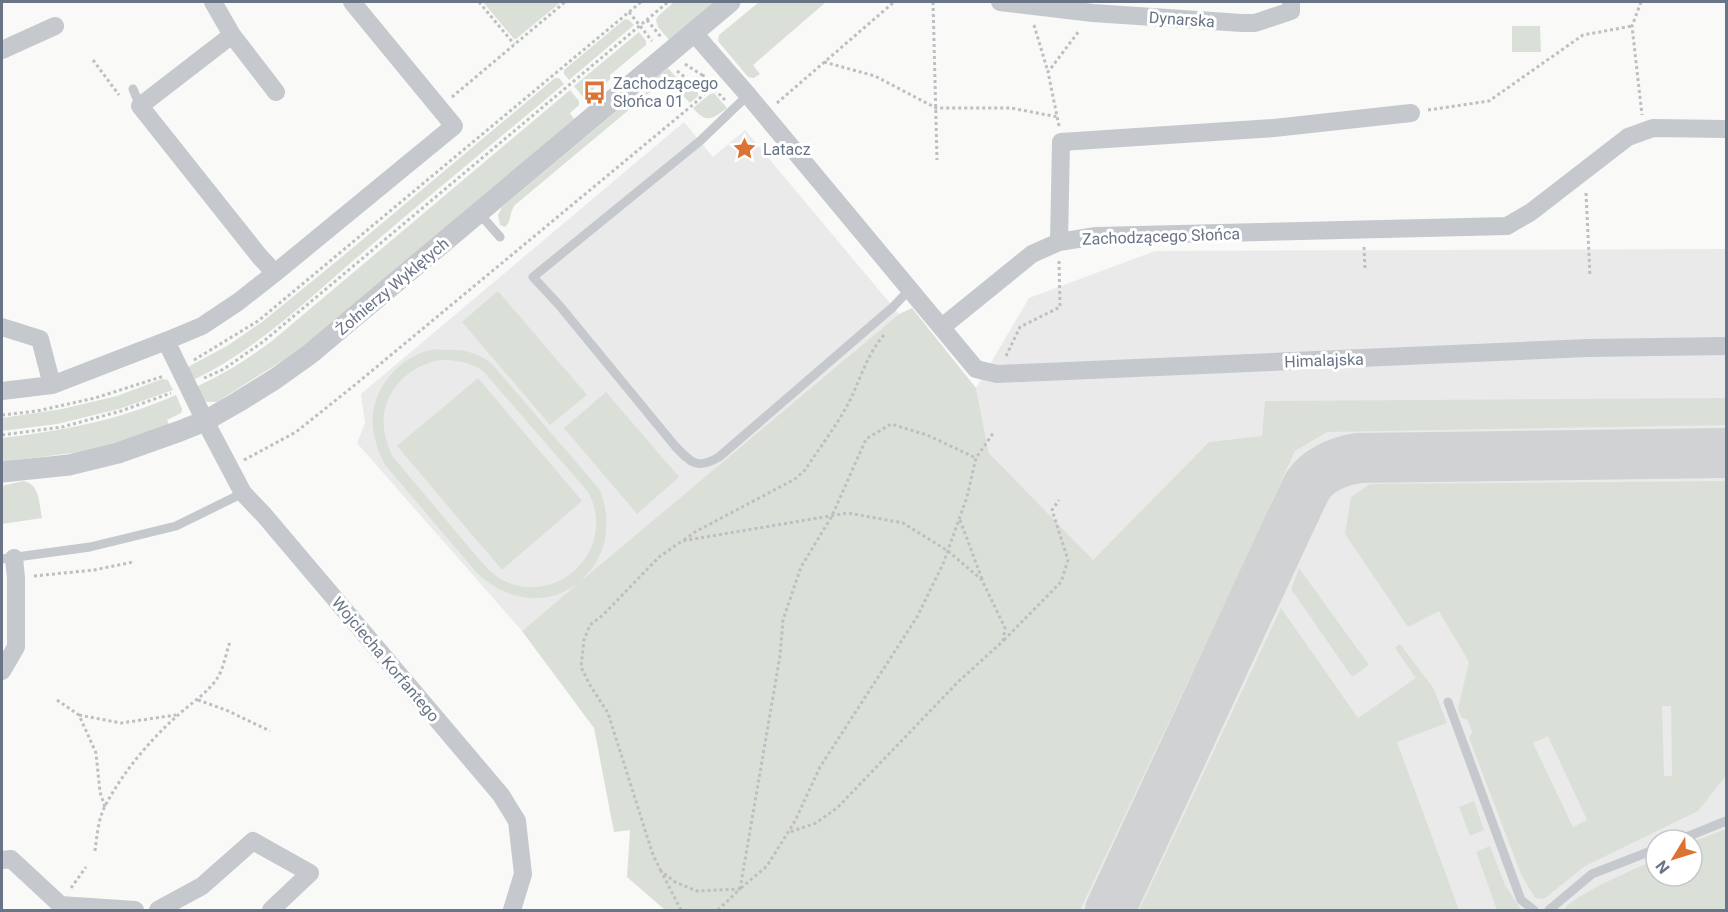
<svg xmlns="http://www.w3.org/2000/svg" width="1728" height="912" font-family="Roboto,sans-serif">
<style>
.built{fill:#eaeaea;fill-rule:evenodd}
.green{fill:#dae0d8;fill-rule:evenodd}
.lines{fill:none;stroke-linecap:round;stroke-linejoin:round}
.taxiway{stroke:#d0d2d4;stroke-width:50}
.path{stroke:#bdbfc2;stroke-width:3;stroke-dasharray:3 3;stroke-linecap:butt}
.service{stroke:#c5c8cc;stroke-width:9}
.minor{stroke:#c5c8cc;stroke-width:18}
.tertiary{stroke:#c5c8cc;stroke-width:21}
.labels{text-anchor:middle;stroke-width:6;stroke-linejoin:round;paint-order:stroke}
.street-label{font-size:16px;fill:#697587;stroke:#fff}
.poi-label{font-size:16px;fill:#697587;stroke:#fff;text-anchor:start}
</style>
<rect width="100%" height="100%" fill="#f9f9f7"/>
<path class="built" d="M684,122l29,35 32,-27 154,184 -377,317 -165,-188 8,-20 -4,-29z
M1726,249v652l-118,9h-866l350,-350 -103,-107 -13,-65 53,-90 126,-47zM1656,840h36v36h-36z"/>
<path class="green" d="M483,2h78l-45,37h-2z
M674,2h40l-45,38 -11,-13 -2,-7 2,-4z
M759,2h67l-73,63 7,9 -6,4 -6,-1 -30,-36 1,-6z
M625,19l4,1 5,5 -65,55 -5,-6v-4z
M1512,26h28l1,26h-29z
M639,32l7,9v4l-36,30v4l-5,5 -3,-2 -14,12 1,2 -1,2 -5,-1 -9,-11z
M668,68l7,8 23,11v9l-8,7 -23,-25 -152,127c-6,7 -3,16 -10,22l-5,-2 -2,-10 4,-8z
M555,78h4l5,6c-68,57 -136,113 -203,170 -53,45 -104,96 -168,126l-7,-12 41,-22 35,-24 81,-66z
M570,90l9,11v4l-9,8 4,6 -263,222 -26,18 -68,43h-10l-5,-4 -6,-11c28,-13 52,-28 76,-46z
M714,93l13,15c-14,11 -21,16 -34,0l17,-14z
M498,291l89,104 -37,30 -88,-103z
M912,308l64,80 13,65 104,107 116,-118 53,-6 3,-35 461,-3v27l-399,7 -32,19 -60,131 -155,328h-415l-38,-33 3,-47 -16,2 -20,-104 -72,-97 54,-46c-6,3 -13,8 -20,10 -30,9 -58,-2 -79,-22l-92,-108c-6,-12 -10,-23 -12,-36 -5,-35 24,-72 58,-79 5,-1 10,0 14,0 18,-1 35,3 48,15l107,125c10,26 9,54 -7,77 -4,5 -9,10 -12,14l318,-267zM440,360c17,0 31,2 44,12l104,120c31,57 -32,119 -89,86 -5,-3 -10,-8 -14,-12l-93,-110c-3,-9 -7,-17 -8,-27 -4,-35 23,-63 56,-69z
M478,378l104,123 -80,69 -105,-124z
M162,379l6,1 5,10 -54,19 -62,15 -55,7v-13l60,-9 55,-13z
M606,392l73,85 -42,37 -73,-86z
M176,395l6,14 -1,4 -14,7 2,5 -51,17 -38,10 -78,10v-24c64,-8 114,-17 174,-43z
M23,481c17,2 16,23 19,37l-40,6v-38z
M1726,481v221l-1,75 -27,34 -113,55 -41,33 -9,-1 -14,-24 -52,-136 3,-6 -5,-13 -5,-1 -4,-9 11,-47 -30,-51 -31,16 -63,-93 6,-37 19,-13zM1662,706h9l1,70h-8zM1548,736l39,84 -14,7 -40,-84z
M1299,568l70,97 -17,12 -61,-88z
M1281,608l77,110 58,-40 -21,-30 5,-4 34,45 13,34 -50,19 62,168h-320z
M1474,801l10,29 -14,6 -11,-29z
M1726,829v81h-162c10,-16 72,-41 92,-51v17h36v-34z
M1490,846l15,39 16,25h-24l-21,-58z"/>
<g class="lines">
<path class="taxiway" d="M1110,910l181,-390c6,-12 11,-24 17,-35 11,-16 32,-24 50,-27l368,-5"/>
<path class="path" d="M479,2l35,42
M933,2l4,158
M1641,2l-9,24 10,89
M629,12l23,29
M647,20l14,17
M1034,25l14,47
M93,60l26,35
M824,62l51,14 61,32h75l47,9
M685,64l17,11
M677,71l9,7 29,12 10,10
M452,97l113,-95
M777,103l117,-101
M1428,110l61,-9 94,-66 49,-9
M1059,126l-11,-54 31,-41
M1586,193l4,83
M1364,247l1,21
M1006,356l14,-29 40,-20 -1,-46
M194,360l64,-39 383,-319
M204,378l20,-9 40,-28 404,-339
M2,415l35,-4 58,-13 69,-22
M2,435l60,-8 59,-16 50,-18
M244,460l52,-28 60,-48 339,-281 9,-9 -1,-22
M960,520l22,59
M684,540l11,-8 100,-53 10,-9c15,-23 34,-47 46,-72 10,-21 17,-45 33,-63
M34,576l60,-6 39,-8
M1004,640l57,-58 7,-22 -16,-50 7,-10
M57,700l22,15 17,38 4,39 5,15
M198,700l28,10 44,21
M79,715l42,8 55,-8
M95,851c2,-15 3,-31 10,-45 18,-34 44,-65 73,-91 13,-12 30,-22 40,-38 6,-10 8,-24 12,-35
M661,871l-8,-16 -45,-142 -18,-28 -9,-18 3,-27 6,-15 13,-10 56,-58 23,-16 166,-28 55,10 45,28 34,29 23,48 -2,13 -44,40 -122,127 -21,15 -29,10
M71,888l15,-21
M741,888l26,-22 28,-45 25,-54 97,-150 26,-53 24,-67 9,-39 18,-26
M740,889l40,-233 3,-36 18,-53 31,-51 34,-77 25,-15 36,11 49,23
M681,910l-20,-39 14,11 22,9 43,-2 -22,21"/>
<path class="service" d="M133,89l7,17
M748,95l-48,46 -167,136 26,28 116,141c16,17 22,24 44,11l174,-150 17,-18
M479,213l21,24
M2,559l88,-12 86,-21 67,-33
M1448,702l73,198 13,10
M1679,840l47,-19
M1549,910l43,-36 64,-25"/>
<path class="minor" d="M213,2l19,33 -92,71 120,151 15,16
M352,2l102,124 -179,147 -37,29 -36,24 -36,15 39,80 38,72 21,22 237,280 16,26 6,53 -11,36
M1000,2l93,11 149,10h13l36,-12v-9
M693,32l55,63 228,274 21,5 591,-26 138,-2
M232,35l44,57
M2,50l53,-24
M1059,242l2,-100 213,-14 137,-15
M2,327l38,12 12,46
M942,327l90,-73 27,-12 37,-6 411,-10 24,-14 97,-75 25,-9 73,1
M2,391l50,-6 114,-44
M2,671l14,-24v-69l-2,-20
M2,860l9,-1 55,51
M60,905l75,5
M158,910l44,-24 51,-45 57,32 -39,37"/>
<path class="tertiary" d="M2,472l67,-7 49,-12 62,-22 25,-10 33,-19 37,-23 35,-25 420,-352"/>
</g>
<defs>
<symbol id="bus-bare" viewBox="-9 -9 18 18"><path d="M-5-6H5V4H4V6H2V4H-2V6H-4V4H-5ZM-3.5-4V0h7V-4ZM-3.5 1.2v1.5H-2V1.2ZM2 1.2v1.5H3.5V1.2Z" fill="#dd7332" stroke="#fff" stroke-width="2.5" paint-order="stroke"/></symbol>
<symbol id="sight-bare" viewBox="-9 -9 18 18"><path d="M0-6L1.8-2.2L6-1.7L2.9 1.2L3.7 5.4L0 3.3L-3.7 5.4L-2.9 1.2L-6-1.7L-1.8-2.2Z" fill="#dd7332" stroke="#fff" stroke-width="2.5" paint-order="stroke"/></symbol>
</defs>
<g fill-rule="evenodd">
<use href="#bus-bare" x="578" y="76" width="33" height="33"/>
<use href="#sight-bare" x="728" y="132" width="33" height="33"/>
</g>
<g class="labels">
<g class="street-label">
<text transform="translate(1182 19) rotate(4)" y="6">Dynarska</text>
<text transform="translate(1161 236) rotate(-2)" y="6">Zachodzącego Słońca</text>
<text transform="translate(392 286) rotate(-40)" y="6">Żołnierzy Wyklętych</text>
<text transform="translate(1324 360) rotate(-2)" y="6">Himalajska</text>
<text transform="translate(386 659) rotate(50)" y="6">Wojciecha Korfantego</text>
</g>
<g class="poi-label">
<text x="613" y="89">Zachodzącego<tspan x="613" dy="18">Słońca 01</tspan></text>
<text x="763" y="155">Latacz</text>
</g>
</g>
<rect width="1728" height="912" fill="none" stroke="#697587" stroke-width="6"/>
<g transform="translate(1674 858) rotate(232)"><circle r="28" fill="#ffffff" stroke="#c3c8cf" stroke-width="1.5"/>
<path d="M0-4.5L10 22L0 15L-10 22Z" fill="#dd7332"/>
<text y="-9" font-size="16" font-weight="bold" text-anchor="middle" fill="#697587">N</text>
</g>
</svg>
